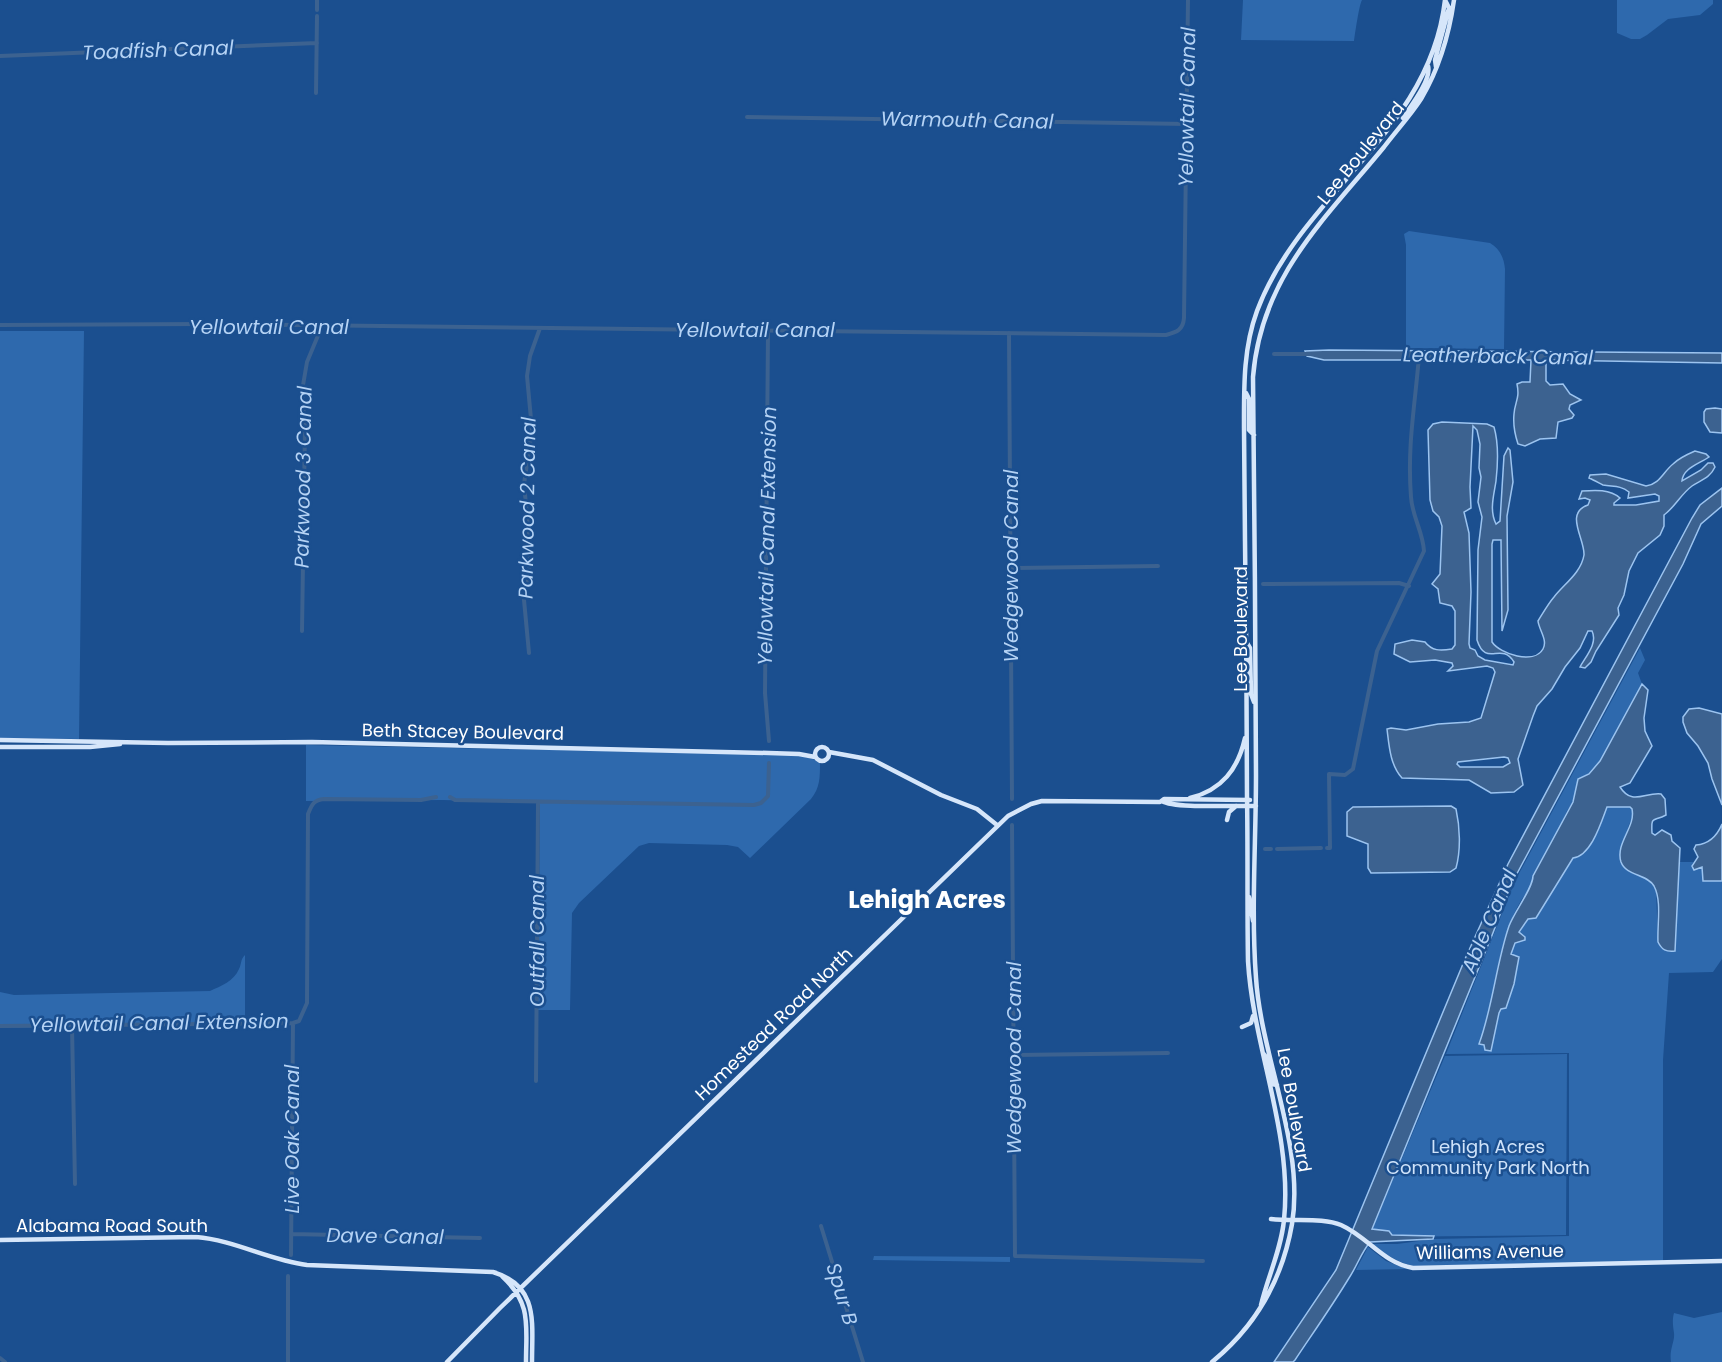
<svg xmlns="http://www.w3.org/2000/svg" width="1722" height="1362" font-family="Poppins,sans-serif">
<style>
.green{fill:#2e69ad}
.water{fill:#3c6290;stroke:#9cc4f0;stroke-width:1.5;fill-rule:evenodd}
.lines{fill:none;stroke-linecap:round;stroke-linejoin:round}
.canal{stroke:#3c6290;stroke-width:4}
.secondary{stroke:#d6e6fa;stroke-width:4.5}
.labels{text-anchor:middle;stroke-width:5;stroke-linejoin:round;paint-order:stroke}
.street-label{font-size:18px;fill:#fff;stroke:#1b4f8f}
.park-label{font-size:18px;fill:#cfe3fa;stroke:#1b4f8f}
.water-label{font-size:20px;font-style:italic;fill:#b5d3f5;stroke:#1b4f8f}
.district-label{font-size:24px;font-weight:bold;fill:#fff;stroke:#1b4f8f}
</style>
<rect width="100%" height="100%" fill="#1b4f8f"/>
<path class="green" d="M1243,0h119c-3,5 -7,34 -8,41l-113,-1z
M1617,0h96v4l-13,11 -32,4 -21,16 -7,4h-9l-14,-6z
M1409,231l81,12c10,6 14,15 15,26l-1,80 -98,-1v-103l-2,-11z
M0,331h84l-5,408 -79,-1z
M1640,648l5,12 -7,13 4,11 -42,77 -11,13 -11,5 -5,23 -6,9 -34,73c-38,44 -35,108 -53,160l11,7 8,-38 20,-56 -8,-3 2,-9 8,-12h-2l9,-14 8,-1 37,-60 23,-26 11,-25h23c7,9 0,12 -2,21 -2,11 3,33 3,44l15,5 10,12 2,53 17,9 4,-89h14l-1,4 10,1 1,14h19v78l-9,13 -44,1 -6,87v201l-250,5c-16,-4 -28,-12 -42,-22h26l37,-5 135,-3v-183l-123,1 69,-173z
M306,745l491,10 16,4 7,4c0,14 0,25 -9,36l-61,59 -12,-11 -11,-2 -78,-2 -10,3 -60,57 -7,10 -2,97h-32l2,-207 -97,-3 -137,1z
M245,955v69l-245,4v-36l14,3 196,-4c11,-5 24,-10 29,-22 3,-6 1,-9 6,-14z
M1567,1054l-1,181 -197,2 76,-181z
M1368,1247l18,14 21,8 -51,1z
M874,1256l136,1v5l-137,-2z
M1722,1312v50h-51c-2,-13 4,-20 3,-29 -1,-7 -2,-13 0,-20l20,5z"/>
<path class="water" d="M1329,350l393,3v10l-176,-3v21l4,4 13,-1 7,10 11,6 -11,5 -1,4 5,6 -2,3 -14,4 -2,16 -16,1 -15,7 -7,-2c-3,-9 -5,-20 -4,-30 1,-13 6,-15 3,-30l5,-2h8l1,-22h-207l-17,-4 -2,-5z
M1715,408l7,1v24l-12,-1 -6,-10v-10l2,-3z
M1442,422l45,2 7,3c5,17 4,36 2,54 -2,14 -7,29 0,43l4,-3 4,-65 4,-8 2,2 3,32 -6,34 1,94 -6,21 -1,-91h-8l-1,4v98c8,12 42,23 51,7 5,-9 -4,-19 -5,-28 5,-8 10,-17 16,-24 10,-13 27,-24 30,-42 1,-16 -20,-42 4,-50l2,-5 -5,-2 -6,1 3,-8c13,-1 28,-2 38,7l-6,5v2h22l23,-4v-5l-4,-2 -27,4 1,-6c-9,-7 -16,-5 -26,-7 -4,-2 -9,-5 -14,-7l1,-3 16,-1 40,12c14,-2 17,-14 27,-22 6,-6 15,-10 22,-13l11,3 3,3c-10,7 -26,11 -27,24l19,-11 7,-7h5l2,4c-5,11 -14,13 -23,19 -11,8 -17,21 -28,29v11l-4,9 -22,18 -9,18 -5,24 -6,13 1,7 -23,36 -5,11 -6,6 -5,-1c6,-11 18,-24 12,-36h-4l-8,17 -15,19 -13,22 -15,17 -4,10 -15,43 5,26 -9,7 -23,1 -22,-13 -67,-2c-12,-13 -13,-33 -15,-49l4,-1 15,2 32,-6 31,-2 12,-4 14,-46 -2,-4 -6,-2 -39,5 5,-5 -1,-3 -17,-3 -25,2 -16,-8 1,-10 17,-4 13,2c7,9 15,9 27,7l3,-4v-34l-3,-5 -12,-3 -2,-14 -6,-5 8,-10 2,-48 -3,-9 -6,-6 -3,-11 -2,-70 5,-6zM1473,426l4,4 3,14 -1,24 2,9 -3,25 4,15 -4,33 -1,90c9,28 24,1 37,22l-1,3 -28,-5 -7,-4 -3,-6 -5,-2 -1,-4 2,-52 -2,-59 -5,-21 7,-4 -1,-21zM1504,757l4,1 2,5 -7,4h-43l-3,-3 1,-2z
M1722,488v18l-21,18 -18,40 -170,317 -22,57 -119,291 17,2 3,4 42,1 -1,3 -63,3c-9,11 -13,24 -21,36 -17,28 -36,55 -54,82l-2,2h-19l62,-92 129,-311 43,-95 184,-346 8,-13z
M1642,684l6,6 -4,28 1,13 7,15 -22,37 -10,4c12,19 25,5 41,7l4,5 1,16c-13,7 -15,0 -14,18l3,2 7,-5 9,5 1,6 8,7 -5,103c-9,1 -13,-1 -17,-9 -1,-17 4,-41 -4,-56 -7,-12 -28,-10 -33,-24 -6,-19 15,-35 11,-53l-2,-2h-23c-6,16 -16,49 -34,51l-37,60 -8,1 -9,13 6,5v3l-10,3 -4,11 8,3 -5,27 -8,24 -5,1 -2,4 -8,38 -6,-1 -1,-5 -5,-1c14,-38 17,-80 30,-118 5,-14 24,-38 24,-50l40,-74 5,-23 11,-5 11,-13z
M1699,708l23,6v91l-10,-26 -4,-16 -10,-17 -11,-13 -4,-11v-5l6,-8z
M1451,806l5,3c4,18 5,41 0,59l-6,4 -79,1 -3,-5v-24l-21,-8v-24l6,-5z
M1722,824v57h-19l-1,-14 -8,3 -2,-4 6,-9 -4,-8 2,-4c13,-1 21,-9 26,-21z"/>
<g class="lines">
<path class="canal" d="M317,10v-10
M0,56l317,-13
M316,93l1,-77
M747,117l440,7
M0,325l202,-1 964,11c11,-3 17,-5 18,-17l4,-318
M768,331l-3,362 4,48
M1009,333l3,466
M1274,354h36
M1010,568l148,-2
M1263,584l136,-1 10,3
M302,631l3,-205 -3,-35 5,-29 15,-36
M529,653l-5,-53 5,-25 1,-29 -6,-62 8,-54 -5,-54 3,-20 10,-28
M450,797l5,3 299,5 7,-2 7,-7 1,-33
M1012,825l3,431 188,5
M1327,848h3l-1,-74 16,1 8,-6 24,-118 47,-100c-1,-19 -12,-35 -13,-54 -4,-51 4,-91 8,-141
M1265,849h6
M1277,849l44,-1
M0,1026l293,-3 6,-2 8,-18 1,-189c4,-10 6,-14 16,-15l97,1 15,-3
M72,1026l3,158
M1013,1055l155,-2
M536,1081l2,-279
M821,1226l42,136
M291,1234l189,4
M291,1255l2,-232
M288,1276v86
M0,1358l5,4"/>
<path class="secondary" d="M1436,67l-1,-7 14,-52 -4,-8
M1403,118c8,-12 29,-39 25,-52
M1246,393l3,6v31l5,5
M1247,643l3,5 1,46 3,8
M0,740l168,3 144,-1 457,11 30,1 16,3
M815 754a7 7 0 1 1 14 0a7 7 0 1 1-14 0Z
M0,747h90l30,-3
M829,752l44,8 68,35 36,14 20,16
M1190,798c32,-8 48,-29 55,-60
M1162,801c13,8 74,4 94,5
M1227,820l2,-8 7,-6
M1249,897l4,24
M1242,1027l9,-4 2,-7
M1263,1053l3,4 6,27 5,1
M1271,1219c22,3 52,-2 70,6 27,12 42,38 72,43l309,-7
M0,1240l196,-3c38,3 73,23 111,28l186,7c46,14 39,50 39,90
M502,1276c30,28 24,49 24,86
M1261,1305c7,-29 20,-55 23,-85 9,-86 -31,-173 -36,-259 -1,-55 0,-109 -1,-164 0,-85 -1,-171 -2,-256 0,-38 -1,-76 -1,-113 0,-40 -1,-79 13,-117 44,-118 173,-178 188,-311
M447,1362l53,-54 508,-492 23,-12 11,-3 118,1 4,-3 86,1
M1212,1362c44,-36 70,-81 80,-138 13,-78 -31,-167 -36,-246 -5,-67 0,-136 0,-203 0,-133 -2,-265 -3,-398 8,-100 71,-157 131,-230 12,-16 26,-31 37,-48 18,-30 28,-64 33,-99"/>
</g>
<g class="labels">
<g class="street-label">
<text transform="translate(1361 153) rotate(-51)" y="6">Lee Boulevard</text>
<text transform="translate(1241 629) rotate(-90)" y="6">Lee Boulevard</text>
<text transform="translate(463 732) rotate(1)" y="6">Beth Stacey Boulevard</text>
<text transform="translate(774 1024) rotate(-44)" y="6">Homestead Road North</text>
<text transform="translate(1294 1110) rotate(80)" y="6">Lee Boulevard</text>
<text x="112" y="1232">Alabama Road South</text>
<text transform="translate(1490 1252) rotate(-1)" y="6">Williams Avenue</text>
</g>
<g class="park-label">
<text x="1488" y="1153">Lehigh Acres<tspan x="1488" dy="21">Community Park North</tspan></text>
</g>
<g class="water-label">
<text transform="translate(158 50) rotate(-2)" y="7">Toadfish Canal</text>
<text transform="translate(1187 107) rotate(-89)" y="7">Yellowtail Canal</text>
<text transform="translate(967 120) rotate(1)" y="7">Warmouth Canal</text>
<text x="269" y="334">Yellowtail Canal</text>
<text x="755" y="337">Yellowtail Canal</text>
<text transform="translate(1498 356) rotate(1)" y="7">Leatherback Canal</text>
<text transform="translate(303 477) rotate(-89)" y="7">Parkwood 3 Canal</text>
<text transform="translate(527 508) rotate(-89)" y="7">Parkwood 2 Canal</text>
<text transform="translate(767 536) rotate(-89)" y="7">Yellowtail Canal Extension</text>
<text transform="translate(1011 566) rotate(-90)" y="7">Wedgewood Canal</text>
<text transform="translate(1489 921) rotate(-67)" y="7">Able Canal</text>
<text transform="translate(537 941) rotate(-90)" y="7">Outfall Canal</text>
<text transform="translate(159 1023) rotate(-1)" y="7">Yellowtail Canal Extension</text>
<text transform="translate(1014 1058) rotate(-90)" y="7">Wedgewood Canal</text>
<text transform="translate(292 1139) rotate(-90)" y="7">Live Oak Canal</text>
<text transform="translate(385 1236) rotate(1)" y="7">Dave Canal</text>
<text transform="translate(842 1294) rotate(73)" y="7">Spur B</text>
</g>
<g class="district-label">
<text x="927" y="908">Lehigh Acres</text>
</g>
</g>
</svg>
